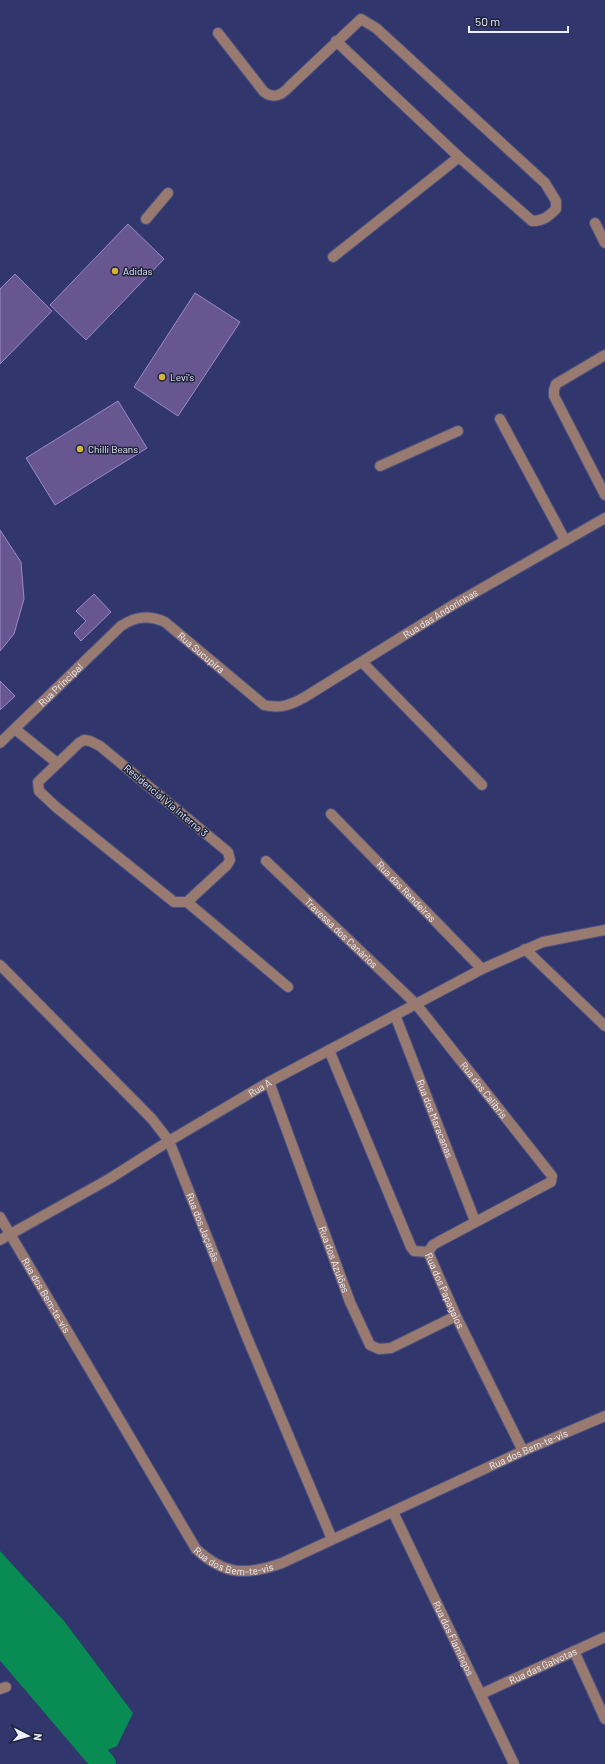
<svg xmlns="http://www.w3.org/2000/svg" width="605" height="1764" font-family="Barlow,sans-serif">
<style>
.water{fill:#088c53}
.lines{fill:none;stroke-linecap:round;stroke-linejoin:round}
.river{stroke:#088c53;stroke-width:24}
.building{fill:#675690;stroke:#9b8ac8}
.minor-casing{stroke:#4b5180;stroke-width:12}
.minor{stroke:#997a71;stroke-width:10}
.poi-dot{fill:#d3b635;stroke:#1e223a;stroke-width:1.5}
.labels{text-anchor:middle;stroke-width:3;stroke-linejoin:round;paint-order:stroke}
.poi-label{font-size:10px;fill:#ebeefb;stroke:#1e223a;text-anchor:start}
.street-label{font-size:10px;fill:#ebeefb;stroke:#1e223a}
</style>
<rect width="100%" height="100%" fill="#31376c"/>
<path class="water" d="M0,1551l64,70 69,92 -16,33 -21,9 -96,-113z"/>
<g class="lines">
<path class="river" d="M0,1642l104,122"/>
</g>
<path class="building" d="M128,224l36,35 -78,81 -36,-35z
M15,274l37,37 -52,53v-75z
M195,293l45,29 -62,94 -44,-29z
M118,401l29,47 -92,57 -29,-47z
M0,530l21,32 3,37 -10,35 -14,17z
M94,594l17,18 -30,29 -7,-8 12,-12 -10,-10z
M0,681l15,15 -15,14z"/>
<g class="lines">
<defs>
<g id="minor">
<path d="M218,33l46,59c11,8 19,2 26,-6l71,-67 15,9 169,155 11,18v8c-8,8 -13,12 -24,12l-73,-64 -123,-116"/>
<path d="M146,219l22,-26"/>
<path d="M595,223l10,20"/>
<path d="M333,257l126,-100"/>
<path d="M605,355l-49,29 -2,6v6l51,99"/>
<path d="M500,419l65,121"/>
<path d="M380,466l78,-35"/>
<path d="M362,662l120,123"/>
<path d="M15,729l42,34"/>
<path d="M84,740l6,1 10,5 128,106 2,8 -3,5 -40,37h-13l-118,-95 -17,-16 -1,-9 41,-39z"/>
<path id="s1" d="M0,743l121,-117c15,-10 28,-11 44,-4l99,83c16,4 27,0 41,-8l148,-92 152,-87"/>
<path id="s2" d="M331,814l151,155"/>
<path id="s3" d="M266,861l150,143 136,172 -1,6 -4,2 -107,57 -7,4 -5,7"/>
<path d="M187,902l101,85"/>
<path d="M525,949l80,77"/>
<path id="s4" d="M0,965l152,154 17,22 77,194 86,204"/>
<path id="s5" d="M395,1015l80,206"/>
<path d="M329,1050l82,197 3,4 14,1"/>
<path id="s6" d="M269,1082l81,220 20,43 9,4 12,-1 65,-32"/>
<path id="s7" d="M0,1217l196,332c28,26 50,27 86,14l241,-112 82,-35"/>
<path id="s8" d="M0,1240l109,-61 60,-38 100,-59 213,-113 61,-27 62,-12"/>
<path id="s9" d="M428,1252l28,64 67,135"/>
<path id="s10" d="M393,1512l121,252"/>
<path d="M574,1651l31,68"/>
<path d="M0,1689l6,-2"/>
<path id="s11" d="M481,1694l124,-57"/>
</g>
</defs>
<use href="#minor" class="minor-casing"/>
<use href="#minor" class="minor"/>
</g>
<g class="poi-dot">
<circle cx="115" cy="271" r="4"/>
<circle cx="162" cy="377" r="4"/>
<circle cx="80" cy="449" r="4"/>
</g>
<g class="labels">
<g class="poi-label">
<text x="123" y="275">Adidas</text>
<text x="170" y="381">Levi's</text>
<text x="88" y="453">Chilli Beans</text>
</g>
<g class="street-label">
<text dy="4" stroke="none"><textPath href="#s1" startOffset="546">Rua das Andorinhas</textPath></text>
<text dy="4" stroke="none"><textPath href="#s1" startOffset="262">Rua Sucupira</textPath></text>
<text dy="4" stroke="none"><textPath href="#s1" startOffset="84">Rua Principal</textPath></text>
<text transform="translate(166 800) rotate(40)" y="4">Residencial Via Interna 3</text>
<text dy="4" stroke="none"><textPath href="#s2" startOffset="108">Rua das Rendeiras</textPath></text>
<text dy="4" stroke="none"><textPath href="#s3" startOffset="104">Travessa dos Canários</textPath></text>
<text dy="4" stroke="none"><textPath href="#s8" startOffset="301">Rua A</textPath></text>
<text dy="4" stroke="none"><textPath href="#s3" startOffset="317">Rua dos Calibris</textPath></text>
<text dy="4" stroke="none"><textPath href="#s5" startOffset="111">Rua dos Maracanas</textPath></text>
<text dy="4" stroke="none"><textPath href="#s4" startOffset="337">Rua dos Jaçanãs</textPath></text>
<text dy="4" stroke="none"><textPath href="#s6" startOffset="189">Rua dos Azulões</textPath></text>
<text dy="4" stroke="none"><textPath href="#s9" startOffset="42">Rua dos Papagaios</textPath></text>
<text dy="4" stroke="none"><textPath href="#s7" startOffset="91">Rua dos Bem-te-vis</textPath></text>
<text dy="4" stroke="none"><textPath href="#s7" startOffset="750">Rua dos Bem-te-vis</textPath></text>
<text dy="4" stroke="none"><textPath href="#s7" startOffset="427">Rua dos Bem-te-vis</textPath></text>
<text dy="4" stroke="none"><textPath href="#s10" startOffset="140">Rua dos Flamingos</textPath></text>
<text dy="4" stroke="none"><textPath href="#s11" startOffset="68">Rua das Gaivotas</textPath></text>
</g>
</g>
<g transform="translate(28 1736) rotate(96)" stroke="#1e223a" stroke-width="3" paint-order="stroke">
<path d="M0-3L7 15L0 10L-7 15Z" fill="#ebeefb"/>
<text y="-6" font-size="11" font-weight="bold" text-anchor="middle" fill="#ebeefb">N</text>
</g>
<path d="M469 26v6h99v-6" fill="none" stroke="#ebeefb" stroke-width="2"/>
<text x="475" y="26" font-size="12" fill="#ebeefb" stroke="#1e223a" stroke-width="3" paint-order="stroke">50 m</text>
</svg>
